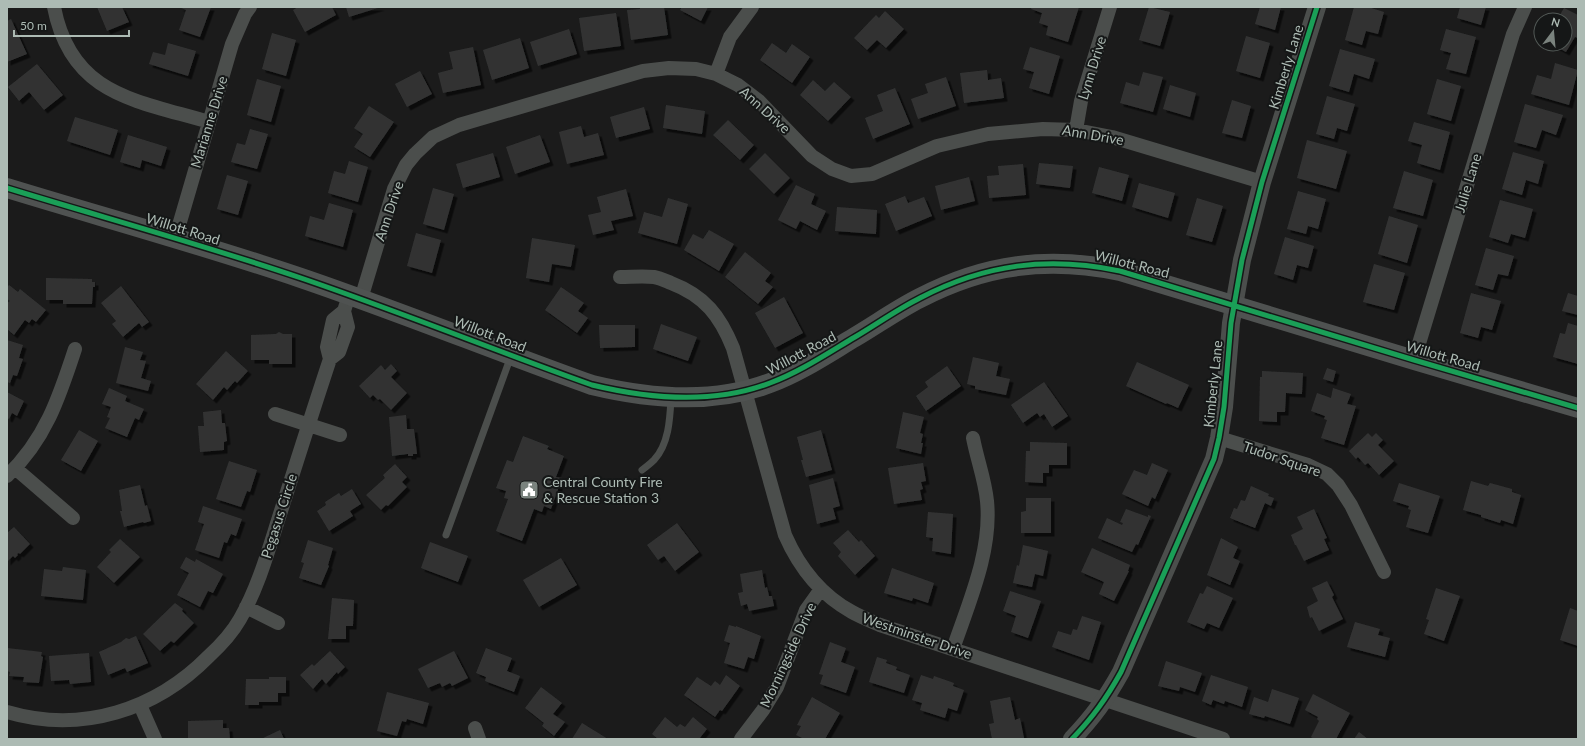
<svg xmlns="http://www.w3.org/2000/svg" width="1585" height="746" font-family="Lato,sans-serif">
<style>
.building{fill:#323333;filter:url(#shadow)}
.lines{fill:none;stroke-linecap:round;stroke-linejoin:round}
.service{stroke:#4b4e4c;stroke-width:7}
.minor{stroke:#4b4e4c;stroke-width:14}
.tertiary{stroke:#4b4e4c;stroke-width:18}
.secondary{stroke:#4f5251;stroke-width:20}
.cycleway-casing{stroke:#151717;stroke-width:8}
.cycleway{stroke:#1a9f57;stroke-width:5}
.labels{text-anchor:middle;stroke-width:4;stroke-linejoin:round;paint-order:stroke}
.street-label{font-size:14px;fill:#adbbb4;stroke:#151717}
.poi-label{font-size:14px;fill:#adbbb4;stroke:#151717;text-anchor:start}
</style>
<defs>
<filter id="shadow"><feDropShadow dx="3.5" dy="3.5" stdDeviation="0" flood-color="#0009"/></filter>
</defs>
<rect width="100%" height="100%" fill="#1b1b1b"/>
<path class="building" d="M97,7h25l7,15 -22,9z
M179,7h32l-11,30 -21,-7 7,-20z
M298,7h34l4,8 -31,17 -12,-22z
M346,7h35l-32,10z
M640,7h24l4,28 -37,5 -4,-30 13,-1z
M682,7h26l-7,14 -21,-11z
M1032,7h47l-11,35 -22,-7 2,-9 -9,-3 3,-10 -11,-4z
M1149,7l21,5 -10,34 -21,-6z
M1260,7h21l-6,23 -20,-6z
M1354,7h14l16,5 -6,22 -12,-3 -4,14 -17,-5z
M1460,7h26l-5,18 -24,-7z
M1564,8l14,7v23l-3,-1 -9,15 -15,-8h14v-24h-8z
M885,11l19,18 -18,19 -9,-8 -10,10 -13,-12 22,-23 3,3z
M616,13l5,33 -37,5 -5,-33z
M11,19l16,35 -20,8v-41z
M569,29l8,25 -39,12 -8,-24z
M1446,29l30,8 -10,37 -20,-5 5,-16 -11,-3z
M272,33l24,7 -10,36 -24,-7z
M1246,36l24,7 -10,35 -24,-7z
M520,38l9,30 -37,12 -9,-30z
M168,43l28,8 -8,25 -39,-12 4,-12 12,3z
M772,43l14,10 6,-9 18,13 -18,26 -32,-23z
M473,47l8,38 -38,8 -5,-20 15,-4 -4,-17z
M1030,47l30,9 -11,38 -20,-6 5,-16 -11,-3z
M1340,49l35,10 -6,20 -15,-5 -5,18 -20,-6z
M1555,63l23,7 -9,35 -38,-11 6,-19 14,4z
M37,64l26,31 -19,15 -15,-18 -10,9 -11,-14z
M987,70l1,10 13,-2 3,20 -40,5 -4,-30z
M420,71l12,23 -25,13 -12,-23z
M1143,72l20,5 -10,35 -33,-9 6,-21 13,4z
M946,77l10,29 -38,13 -7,-20 17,-6 -3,-9z
M257,79l24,7 -10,36 -24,-7z
M1437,79l24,7 -10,35 -24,-7z
M813,80l12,11 9,-9 17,15 -23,24 -28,-26z
M1170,85l26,8 -6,24 -27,-8z
M895,88l15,36 -37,15 -8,-21 18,-7 -6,-16z
M1327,96l28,8 -8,27 -10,-3 -3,11 -18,-5z
M1232,100l19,6 -9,32 -20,-5z
M1525,104l38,11 -7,20 -14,-5 -6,18 -22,-6z
M666,105l39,6 -3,23 -39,-6z
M369,106l25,16 -24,35 -16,-10 9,-13 -9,-6z
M644,107l6,22 -34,9 -6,-21z
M75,117l43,13 -8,25 -43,-14z
M728,120l26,25 -14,15 -27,-25z
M1414,122l36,10 -10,38 -23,-7 5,-18 -14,-4z
M581,126l3,11 14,-4 6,22 -37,9 -8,-32z
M250,129l18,5 -11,35 -26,-7 6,-19 8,2z
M128,135l39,12 -6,19 -19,-6 -2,8 -20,-6z
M540,135l10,27 -35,12 -9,-27z
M1307,140l40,11 -11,38 -39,-11z
M1513,152l31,9 -6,23 -12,-4 -4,15 -20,-6z
M493,153l7,24 -37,11 -7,-24z
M765,153l25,25 -16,16 -25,-25z
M349,161l19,6 -10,35 -30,-9 6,-22 11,3z
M1039,163l34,3 -3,22 -34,-4z
M1023,164l3,31 -37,3 -2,-22 12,-1 -1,-9z
M1099,167l30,8 -7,26 -30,-8z
M1404,171l29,9 -10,36 -30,-8z
M227,175l21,6 -10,34 -21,-6z
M969,177l6,24 -34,9 -6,-24z
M1139,183l36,10 -7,25 -36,-11z
M796,185l19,9 -4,10 15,7 -9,19 -17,-9 -4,8 -18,-9z
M433,188l21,6 -10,36 -21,-6z
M626,189l7,27 -22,5 3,9 -21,5 -5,-20 13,-3 -4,-15z
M1298,191l28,8 -8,30 -10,-3 -2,8 -19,-5z
M905,196l3,7 16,-6 8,19 -36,15 -11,-27z
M668,198l20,6 -11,40 -39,-11 6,-21 18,5z
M1197,198l26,8 -11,36 -26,-7z
M1500,200l33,9 -8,29 -14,-4 -3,9 -19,-6z
M329,203l24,7 -10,37 -38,-11 5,-20 14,4z
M837,207l40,3 -1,24 -41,-3z
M1389,216l29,9 -11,38 -29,-9z
M709,230l25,14 -15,27 -35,-21 9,-16 10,5z
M416,233l25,7 -9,33 -25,-7z
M1285,237l29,9 -6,22 -11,-3 -4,15 -19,-6z
M532,238l43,7 -4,22 -19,-3 -3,18 -23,-4z
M1486,248l28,8 -6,20 -10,-2 -5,16 -18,-5z
M745,252l26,21 -6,8 8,6 -15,17 -33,-27z
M1374,264l31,9 -11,37 -31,-8z
M46,278l46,1v3h3v5h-2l-1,17h-29v-4h-17z
M9,285l9,7 2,-3 26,21 -10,12 -4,-3 -3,4 -4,-3 -11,15 -7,-6v-26l3,-2 -3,-2v-11z
M121,286l28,36 -7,5 -3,-4 -16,14 -11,-13 4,-3 -15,-18z
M561,287l23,16 -6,8 10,7 -11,15 -32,-23z
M1471,293l30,8 -9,29 -11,-3 -3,11 -18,-5z
M1568,293l10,3v19l-16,-4z
M784,297l19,36 -28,15 -20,-35z
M1568,323l10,3v38l-25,-7 7,-24 5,1z
M661,324l36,13 -9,24 -35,-12z
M599,325h36v22l-35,1z
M279,332l4,2h9v30h-23v-4h-18v-25l25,-1z
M7,340l16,5 -4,13 4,1 -6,17 -4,-1 -3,8 -3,-1z
M125,347l18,5 -3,8 6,1 -5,17 10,3 -3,10 -32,-8z
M226,351l22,20 -11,12 -2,-2 -8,9 -3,-3 -11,13 -17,-16z
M973,357l26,6 -3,13 14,3 -4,16 -31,-6v-3l-8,-2z
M1137,362l52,23 -11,23 -11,-5 -1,1 -40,-18z
M391,364l6,7 -6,6 16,16 -16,17 -11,-11 -2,1 -5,-5 -3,3 -11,-12 22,-21 4,5z
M947,366l14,20 -35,25 -10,-15 12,-9 -3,-5z
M1327,368l9,3 -3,11 -10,-3z
M1262,371l41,2 -1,21 -16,-1 -1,19h-8v10l-18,-1 1,-44h2z
M1044,382l24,34 -16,11 -8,-13 -4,3 -3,-4 -14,10 -12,-18z
M109,388l18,8 -2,5 19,8 -5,11 -4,-2 -8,19 -22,-9 5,-10 -3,-1 4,-10 -9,-3z
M1333,388l18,6 -4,10 9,2 -12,39 -23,-7 6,-18 -3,-1 1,-3 -14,-5 6,-18 14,5z
M7,392l17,9 -7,15 -5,-3 -3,6 -2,-1z
M221,410l1,13h3l2,18 -3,1v8l-24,2 -2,-26h6l-1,-14z
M903,412l21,5 -4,16 3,1 -2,9h2l-2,11 -25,-6z
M406,415l1,14h7l3,25h-4v2h-5v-2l-16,2 -3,-39z
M79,430l19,11 -17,30 -20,-11z
M821,430l11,40 -26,7 -5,-17h2l-6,-23z
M1368,433l4,4 4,-4 7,7 -5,5 16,16 -15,14 -11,-12 -3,2 -7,-8 -2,2 -7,-8z
M523,436l26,10 -2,3 17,7 -8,21 6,1 -11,31 -7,-3 -2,6 -8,-3 -12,32 -26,-10 12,-32 -4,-1 2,-7 -10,-3 11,-28 6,2z
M1030,442l37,1v22h-18v8h-6v10l-18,-1 1,-31h4z
M229,461l28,9 -7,22 -3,-1 -6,16 -25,-8z
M923,463l3,18 -5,1 2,7 -3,1 2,10 -28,4 -6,-36z
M1152,463l16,7 -13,29 -3,-2 -4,9 -26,-12 12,-24 13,5z
M395,464l12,13 -5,5 5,5 -19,19 -2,-1 -5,5 -15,-15 19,-17 -2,-3z
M833,478l7,28 -7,2 3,11 -19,5 -8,-39z
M1471,481l17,5 2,-3 22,6v3l9,3 -8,29 -12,-4 -1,3 -19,-6v-2l-18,-5z
M1399,483l41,13 -12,37 -22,-6 5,-17 -3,-1 1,-3 -16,-5z
M140,485l5,21 2,-1 4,16 -7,2 -1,-1 -19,5 -4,-16h2l-3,-21z
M1251,486l18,8 -1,2 6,2 -3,8 -6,-3 -10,25 -25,-10 4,-10 3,1 4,-9 4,1z
M352,489l9,15 -11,7 3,5 -24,15 -12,-20 9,-6 -1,-3 14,-9 2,3z
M1026,498h25v35h-30v-21l5,-1z
M203,506l39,13 -6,17 -5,-2 -4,9 -3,-1 -5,16 -24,-8 9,-26 -6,-2z
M1126,509l22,8v-2l3,1 -13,29 -2,-1 -4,8 -34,-14 9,-20 15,7 1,-2 -3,-1z
M1314,509l13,29 -3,1 5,11 -25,11 -8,-16h-1l-4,-10 12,-6 -6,-12z
M928,512l25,2 -2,40 -19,-3 1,-13 -7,-1z
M677,523l22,29 -24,19 -11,-15 -6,4 -11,-15z
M14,527l16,17 -10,10 -1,-1 -2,1 1,1 -3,3 -2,-2 -6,6v-29z
M848,530l11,12 2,-2 14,16 -20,19 -17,-19 3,-4 -8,-9z
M1221,538l17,9 -5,11 7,3 -10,24 -23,-10z
M120,539l20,18 -26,26 -17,-16 14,-15 -2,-2z
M308,540l25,8 -5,17 1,1 -8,19 -22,-7 5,-15 -3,-1z
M430,542l38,14 -10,26 -37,-14z
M1023,545l25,6 -5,25 -8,-2 -3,13 -19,-4 4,-18 2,1z
M1092,548l38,17 -2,6h1l-15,30 -15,-7 5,-12 -23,-10z
M186,557l9,5 1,-3 27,15 -10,19 -5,-2 -8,16 -23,-12 12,-22 -9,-5z
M561,558l16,27 -38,22 -16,-27z
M63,567l23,3 -3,30 -42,-4 3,-27 18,2z
M892,568l42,15 -6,20 -15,-5 -1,3 -28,-8z
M762,570l3,18 2,-1 2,9h3l2,10 -25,5 -2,-7 -6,2 -3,-13 5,-1 -3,-18z
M1327,581l7,14 -2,2 11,22 -24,12 -7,-14 -2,1 -3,-11 11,-6 -6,-13z
M1207,586l26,12 -14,30 -12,-5 -3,6 -17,-7 13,-29 3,1z
M1436,588l24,8 -16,45 -20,-7 5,-14 -3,-1z
M1010,591l31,10 -13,37 -17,-6 5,-16 -13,-5z
M332,598l22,2 -1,26h-7v13h-18z
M175,603l8,6 -1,2 12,12 -20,20 -3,-2 -11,10 -17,-17z
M1570,608l8,3v35l-18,-6z
M1082,616l19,6 -12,38 -37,-13 6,-16 13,4 2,-6 4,1z
M1355,622l25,7 -2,6 12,3 -5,19 -38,-10z
M729,625l7,2v-1l25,10 -7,23 -6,-2 -4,12 -20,-6 6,-20 -6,-2z
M136,636l12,27 -21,9 -2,-4 -17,7 -9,-23 22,-10 5,-4 3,1z
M830,642l16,6 -5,14 14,5 -9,26 -26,-9 3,-9 -4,-1z
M7,648l35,4 -1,4 2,1 -4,26 -16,-1 1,-5 -15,-1 1,-4 -3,-1z
M486,648l26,10 -5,13 13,5 -6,16 -29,-11 1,-4 -10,-4z
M330,651l15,16 -7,7 -1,-2 -11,12 -4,-5 -9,10 -13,-14 12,-11 2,2z
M454,651l14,27 -16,8 -2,-3 -8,4 -2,-4 -12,5 -10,-19z
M89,653l2,29 -21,2 -1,-4 -18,1 -2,-25z
M877,657l10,3 -1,3 11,4 -1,3 14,5 -6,18 -35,-11z
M1166,661l36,12 -7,19 -15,-5 -1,4 -21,-5z
M726,675l14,11 -18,25 -2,-1 -5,7 -31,-22 13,-18 14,9 4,-5 5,4z
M921,675l12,4 1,-3 20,7 -1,3 11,4 -7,21 -9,-3 -3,10 -25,-8 2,-7 -10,-3z
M1211,675l37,12 -6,20 -17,-6 -1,3 -11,-4 -2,5 -9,-4z
M269,677h17v16h-8v9h-19v3h-14l1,-26h23z
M541,687l21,16 -9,11 12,8 -11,14 -12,-10 2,-3 -19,-15z
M1272,689l27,9 -9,26 -25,-8 -1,2 -15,-4 5,-17 14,5z
M387,692l42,11 -6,21 -16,-5 -1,3 -4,-1 -5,15 -20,-5z
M1313,694l37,19 -14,26h-22l-3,-2 8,-16 -2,-2 1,-2 -13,-7z
M812,697l28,16 -15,26h-21l-8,-4 5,-9 -4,-1z
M1010,697l5,23 5,-2 4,20 -32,1 -3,-15 5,-1 -4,-22z
M665,717l12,10 3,-3 5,3 8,-10 14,12 -8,10h-41l-6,-5z
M223,720v8h6l1,11h-42v-18z
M582,723l26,16h-36z
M280,730l4,9h-23z
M1359,732l9,7h-14z"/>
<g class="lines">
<path class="service" d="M642,470c4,-3 8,-6 12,-10 15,-16 16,-42 17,-62
M446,535l65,-179"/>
<path class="minor" d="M54,7c17,88 81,93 155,115
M716,74l14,-37 22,-30
M1076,130l5,-29 29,-94
M175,239l57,-195 13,-30 5,-7
M620,277c11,0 23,-1 34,0 6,1 12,4 17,6 34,13 49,33 62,65l52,187c14,32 36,60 67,77 9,5 19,9 28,13l343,114
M361,299l33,-110 12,-24 9,-11 18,-17 26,-12 184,-54 26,-3 27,1 20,5 22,11 21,16 53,55 20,13 19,7 21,-2 65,-28 51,-12 55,-5 33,1 36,7 150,45
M330,359l-3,-12 6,-27 11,-9
M1414,360l99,-326 12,-27
M275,414l65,21
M1219,438l89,27 19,9 11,11 13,20 33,67
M15,468l58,50
M7,476c38,-36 52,-78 68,-127
M246,607l32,16
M953,649c16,-47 39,-98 34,-148 -2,-21 -10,-42 -14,-63
M140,705l15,34
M7,712c75,22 149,-2 202,-56 12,-11 23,-23 31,-37 19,-33 29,-71 41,-108 16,-50 32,-101 49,-152l9,-7 9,-25 -4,-16 5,-16
M475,728l4,11
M741,739l22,-29 14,-23 29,-77 15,-21"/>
<path class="tertiary" d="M1072,739c21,-22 34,-40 49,-67l93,-213 5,-21 5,-31 7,-84 11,-63 20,-78 55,-175"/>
<path class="secondary" d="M7,188c98,30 197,57 294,90 97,33 193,72 291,107 58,14 121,20 178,-2 30,-11 58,-30 85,-46 22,-13 43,-28 65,-39 65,-34 128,-42 200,-27l294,89 164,48"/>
<defs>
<path id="cycleway" d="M7,188c98,30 197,57 294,90 97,33 193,72 291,107 58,14 121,20 178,-2 30,-11 58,-30 85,-46 22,-13 43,-28 65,-39 65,-34 128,-42 200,-27l294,89 164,48
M1072,739c21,-22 34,-40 49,-67l93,-213 5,-21 5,-31 7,-84 11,-63 20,-78 55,-175"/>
</defs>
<use href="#cycleway" class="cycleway-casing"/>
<use href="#cycleway" class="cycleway"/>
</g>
<defs>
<symbol id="civic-square" viewBox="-11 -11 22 22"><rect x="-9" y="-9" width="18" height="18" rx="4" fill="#7a837e" stroke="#151717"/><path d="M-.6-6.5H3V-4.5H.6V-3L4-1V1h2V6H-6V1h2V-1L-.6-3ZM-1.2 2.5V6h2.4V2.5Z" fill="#fff"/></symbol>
</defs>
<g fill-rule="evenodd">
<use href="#civic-square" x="518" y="479" width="22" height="22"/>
</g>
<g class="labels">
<g class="street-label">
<text transform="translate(1286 67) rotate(-73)" y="5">Kimberly Lane</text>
<text transform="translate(1092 68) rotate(-73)" y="5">Lynn Drive</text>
<text transform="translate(765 110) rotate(42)" y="5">Ann Drive</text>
<text transform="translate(209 122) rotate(-73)" y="5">Marianne Drive</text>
<text transform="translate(1093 135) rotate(10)" y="5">Ann Drive</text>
<text transform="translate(1468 183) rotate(-73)" y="5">Julie Lane</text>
<text transform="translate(389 211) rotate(-71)" y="5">Ann Drive</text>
<text transform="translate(183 229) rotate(17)" y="5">Willott Road</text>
<text transform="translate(1132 264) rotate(14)" y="5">Willott Road</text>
<text transform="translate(490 334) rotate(21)" y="5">Willott Road</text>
<text transform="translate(801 353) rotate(-28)" y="5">Willott Road</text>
<text transform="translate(1443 356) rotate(16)" y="5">Willott Road</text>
<text transform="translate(1213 384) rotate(-84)" y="5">Kimberly Lane</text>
<text transform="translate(1282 459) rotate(19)" y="5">Tudor Square</text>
<text transform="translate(279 516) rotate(-72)" y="5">Pegasus Circle</text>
<text transform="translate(917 636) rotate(19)" y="5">Westminster Drive</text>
<text transform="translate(788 655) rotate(-65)" y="5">Morningside Drive</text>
</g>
<g class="poi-label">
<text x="543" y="487">Central County Fire<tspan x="543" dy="16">&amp; Rescue Station 3</tspan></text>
</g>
</g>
<rect width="1585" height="746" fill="none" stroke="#adbbb4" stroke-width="16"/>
<g transform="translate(1553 32) rotate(16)"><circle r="19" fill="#151717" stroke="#525956"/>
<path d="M0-3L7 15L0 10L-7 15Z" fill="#7a837e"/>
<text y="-6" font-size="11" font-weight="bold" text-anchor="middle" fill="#adbbb4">N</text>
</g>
<path d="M14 30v6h115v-6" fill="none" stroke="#adbbb4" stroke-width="2"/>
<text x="20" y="30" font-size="12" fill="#adbbb4" stroke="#151717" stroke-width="3" paint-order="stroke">50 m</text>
</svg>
